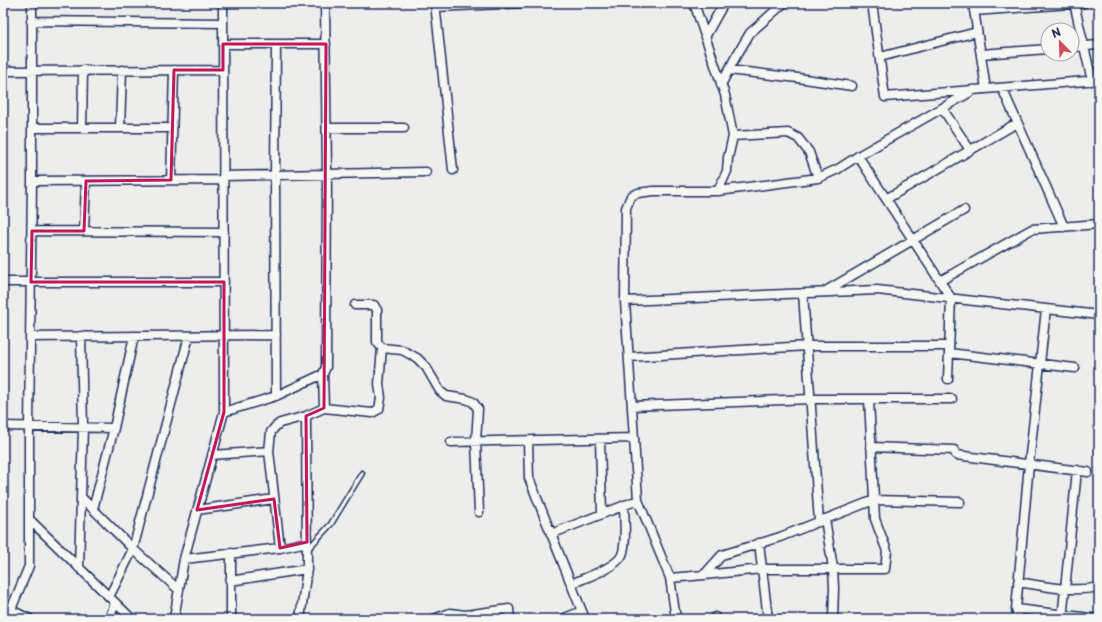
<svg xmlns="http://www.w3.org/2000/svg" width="1102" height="622" font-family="'Playpen Sans',sans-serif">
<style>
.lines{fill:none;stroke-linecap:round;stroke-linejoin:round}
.service-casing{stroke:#1b2f5e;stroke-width:7}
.minor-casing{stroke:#1b2f5e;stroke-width:11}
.service{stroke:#f6f6f2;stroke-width:4}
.minor{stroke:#f6f6f2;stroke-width:8}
.marked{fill:none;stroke:#c2185b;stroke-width:3;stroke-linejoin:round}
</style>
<rect width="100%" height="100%" fill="#edeeec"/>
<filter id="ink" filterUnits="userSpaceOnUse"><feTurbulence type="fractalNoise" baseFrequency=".025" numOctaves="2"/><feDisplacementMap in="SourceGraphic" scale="8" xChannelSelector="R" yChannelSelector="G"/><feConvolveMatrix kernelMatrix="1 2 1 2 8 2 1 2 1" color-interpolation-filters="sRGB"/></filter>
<g filter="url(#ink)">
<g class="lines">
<defs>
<path id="service" d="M307,550l24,-26 31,-51"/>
<path id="minor" d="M435,3l18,167
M694,3l31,92 8,41 -5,22 -1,13 -9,20
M872,3l13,94 214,-17
M973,3l13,86
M1074,3l18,78
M436,7l88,-4
M974,11l110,-8
M31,21l192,2
M705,37l19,-34
M223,44h103
M276,44l-1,131 1,221
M1072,47l27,-2
M981,54l67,-5
M880,57l97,-25
M729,70l69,8 54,8
M3,71l220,-1
M721,85l14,-27 15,-25 34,-30
M1002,88l62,139
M942,108l28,42
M32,128h140
M82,128l1,-58
M120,128l2,-58
M327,128h77
M733,136l55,-3 10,5 11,14 9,26
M858,156l93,142 -3,81
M223,176l203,-4
M171,180l3,-110
M32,181l191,-1
M886,199l131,-76
M32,231l192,1
M84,231l2,-50
M940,281l92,-52 67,-5
M3,282h221
M824,292l140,-82
M803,293l16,229
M625,301l252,-11 222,25
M355,305h19l3,5v32l5,6 20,2 15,8 9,9 14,24 6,5 20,3 7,3 5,7 -2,33 3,70
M30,337l246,-2
M949,353l126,15
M629,357l178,-11h142
M323,374l1,34
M632,406l179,-7h141
M224,412l52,-16 47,-22 3,-7 1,-193 -2,-171
M3,426l111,2
M600,439l2,75
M528,441l1,37 56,141
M451,442l183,-4
M871,447l83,3 2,5 132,17
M212,455l57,-4
M81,497l52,52 46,41
M93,509l21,-81 20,-92
M197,510l77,-11
M29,519l103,100
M825,519l8,49 1,20 -1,31
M551,534l87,-34
M759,543l9,76
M280,548l-11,-97 2,-19 4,-5 5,-4 26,-7 18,-8 48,5 7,-4 2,-11 -2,-14 3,-36
M184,559l96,-11 27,-6
M79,568l4,-141 -2,-91
M704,575l58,-6h123l2,-18 -12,-32 -6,-120
M670,578l34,-3 18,-20 58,-18 94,-37 86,2
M230,581l77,-12
M1018,582c26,4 55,11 81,5
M571,584c13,-6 45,-16 51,-29 5,-13 2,-36 2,-50
M109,597l24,-48 56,-213
M1016,609l83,10
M11,610l19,9
M715,617l1,2
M7,619l22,-53v-139l3,-246v-178
M109,619l6,-16
M174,619l10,-60 40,-147 -1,-409
M231,619v-66
M300,619l7,-50 -1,-153
M434,619l16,-6 15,2
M465,619v-4l44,-6 1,10
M562,619l20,-8
M676,619l-6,-41 -32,-78 -13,-199 1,-93 5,-12 7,-3 15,-2h65l100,-13 20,-9 20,-13 116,-66
M1018,619l-2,-10 13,-145 17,-155
M1062,619l15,-149"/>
</defs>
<use href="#service" class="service-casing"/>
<use href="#minor" class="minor-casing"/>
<use href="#service" class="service"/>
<use href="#minor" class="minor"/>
</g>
</g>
<path class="marked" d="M223,44h103l-2,364 -18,8 1,126 -27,6 -6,-49 -77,11 27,-98v-130h-193l1,-51h52l2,-50 85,-1 3,-110h49z"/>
<rect width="1102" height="622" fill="none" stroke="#f6f6f2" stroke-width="16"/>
<rect x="8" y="8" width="1086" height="606" fill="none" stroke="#1b2f5e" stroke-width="1.5" filter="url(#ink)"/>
<g transform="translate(1060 42) rotate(337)"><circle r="19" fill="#f6f6f2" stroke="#9ea6b7"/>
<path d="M0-3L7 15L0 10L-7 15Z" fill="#d1495b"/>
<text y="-6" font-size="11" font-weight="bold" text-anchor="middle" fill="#1b2f5e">N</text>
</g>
</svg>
